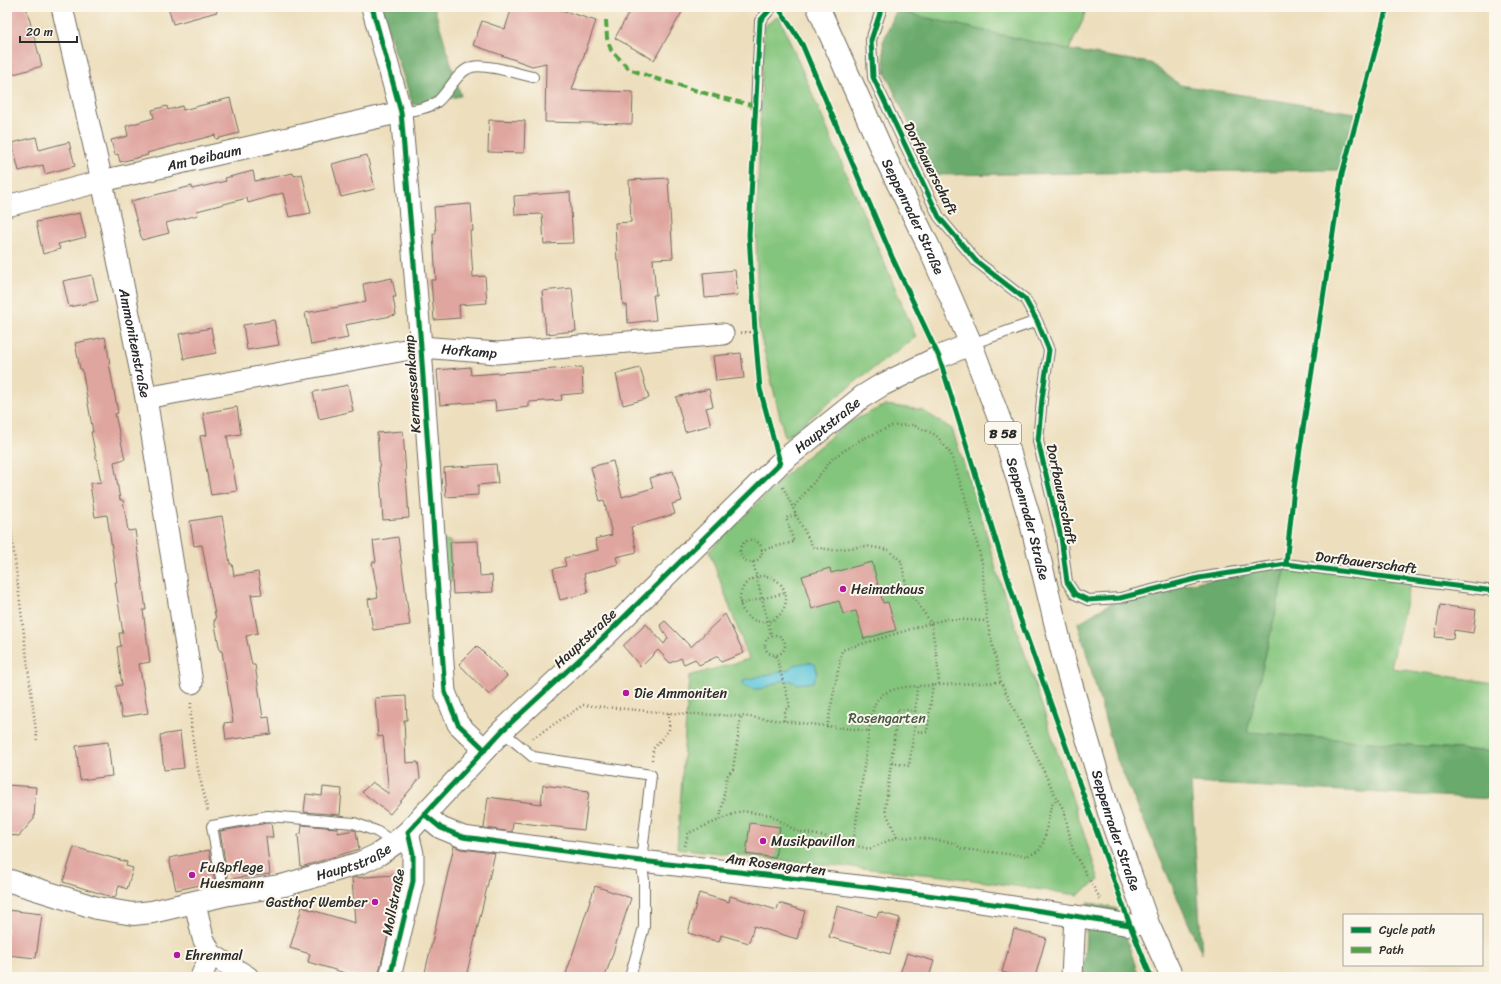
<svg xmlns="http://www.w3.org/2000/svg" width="1501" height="984" font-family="Sriracha,sans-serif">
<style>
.green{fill:#84c57d;stroke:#587854}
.forest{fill:#6baa6c;stroke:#4b6a4c}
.water{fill:#5fc7da;stroke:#457982}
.building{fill:#dfa59f}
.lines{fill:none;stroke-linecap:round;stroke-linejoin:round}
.service-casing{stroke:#6f6a5e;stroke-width:12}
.minor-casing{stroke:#6f6a5e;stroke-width:23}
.tertiary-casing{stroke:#6f6a5e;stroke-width:24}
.primary-casing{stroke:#6f6a5e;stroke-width:24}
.path{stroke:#6f6a5e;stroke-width:2.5;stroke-dasharray:1 3;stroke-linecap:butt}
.service{stroke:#fff;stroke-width:10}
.minor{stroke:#fff;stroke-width:21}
.tertiary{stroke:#fff;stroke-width:22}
.primary{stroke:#fff;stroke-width:22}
.quiet{stroke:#51a443;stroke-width:4;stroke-dasharray:8 4;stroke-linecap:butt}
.cycleway-casing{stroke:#fbf7ec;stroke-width:8}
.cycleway{stroke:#00873e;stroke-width:5}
.poi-dot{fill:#b5179e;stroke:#fbf7ec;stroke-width:1.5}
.labels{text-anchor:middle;stroke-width:4;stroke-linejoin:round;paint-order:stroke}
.shield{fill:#fbf7ec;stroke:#696865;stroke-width:1}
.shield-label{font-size:13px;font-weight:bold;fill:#2b2b2b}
.street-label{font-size:14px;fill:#2b2b2b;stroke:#fbf7ec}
.poi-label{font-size:14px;fill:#2b2b2b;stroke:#fbf7ec;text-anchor:start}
.park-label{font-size:14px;fill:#465944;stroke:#fbf7ec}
</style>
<rect width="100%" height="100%" fill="#fbf7ec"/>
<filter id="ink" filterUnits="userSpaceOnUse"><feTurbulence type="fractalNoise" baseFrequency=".025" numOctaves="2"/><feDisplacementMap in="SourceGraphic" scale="8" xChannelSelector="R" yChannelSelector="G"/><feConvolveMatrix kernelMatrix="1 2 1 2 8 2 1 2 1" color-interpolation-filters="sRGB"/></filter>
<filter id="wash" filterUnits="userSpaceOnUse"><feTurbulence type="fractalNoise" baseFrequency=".012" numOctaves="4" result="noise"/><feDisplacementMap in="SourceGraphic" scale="16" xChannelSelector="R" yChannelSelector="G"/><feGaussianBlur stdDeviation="0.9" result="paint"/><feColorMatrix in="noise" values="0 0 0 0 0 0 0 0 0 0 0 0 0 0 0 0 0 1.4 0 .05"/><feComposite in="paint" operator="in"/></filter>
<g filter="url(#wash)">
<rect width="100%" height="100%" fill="#eddfbe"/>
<path class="green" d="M897,7h189l-3,13 -14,30 -173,-39z
M779,16l137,321 -57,42 -74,59 -27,-113 -2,-93 8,-206z
M885,405l37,5 30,19 29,86 17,61 22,63 79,241 -21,15 -134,-19 -158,-15 -109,-13 12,-172 60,-17 -40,-108 82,-81 55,-46z
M442,541h8l2,41h-7z
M1287,564l124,15 -20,89 103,15v69l-247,-20z"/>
<path class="forest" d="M380,7h54l27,89 -48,9z
M896,11l173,39 82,13 29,22 175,28 -16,57 -406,5 -48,-103 -2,-30z
M1287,564l-40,168 247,20v47l-303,-16 11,171 -87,-199 -37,-132 43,-26z
M1088,902l29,7 22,68h-56z"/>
<path class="water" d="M809,662l6,2 2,9 -4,9 -16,2c-19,-13 -32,16 -54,0l1,-4 44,-10 5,-5z"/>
<g id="blocks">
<path class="building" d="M7,7h19l16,59 -35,10z
M168,7h48l1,5 -44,12z
M512,7h40l44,14 -24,69 61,2 -1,32 -87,-2 1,-59 -14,3 -59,-21 9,-24 23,8z
M632,7h53l-31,53 -39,-22z
M230,98l9,35 -23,6 -1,-4 -68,18 1,2 -28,7 -2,-8 -3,1 -4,-15 17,-4 -2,-10 28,-8 -2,-8 15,-4 1,4 14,-4 1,4z
M489,120l36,1 -1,32 -36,-1z
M36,137l3,13 30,-8 6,24 -30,8 -2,-9 -24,6 -7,-28z
M367,155l8,34 -34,8 -9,-33z
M253,171l2,10 38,-8 1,3 8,-2 9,39 -22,4 -6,-24 -35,10 -1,-5 -50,13 1,4 -32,8 3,10 -27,7 -11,-39 61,-15v3l34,-8 -1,-3z
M668,178l5,80 -20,1 3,36h-3l3,25 -28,3 -1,-18h-4l-4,-44h-2l-2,-38 16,-1 -2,-42z
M570,192l3,51 -29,1 -2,-30 -27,1 -1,-19z
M471,204l2,27h-3l3,46 12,-1 2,27 -28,2 1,13 -26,2 -3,-40h5l-3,-46h3l-2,-27z
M80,213l6,24 -28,7 2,5 -17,5 -7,-32z
M735,270l3,25 -33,3 -2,-25z
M92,275l6,26 -29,6 -6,-26z
M392,278l4,19h-3l3,18 -51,10 3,13 -37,7 -6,-32 61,-11 -3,-18z
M572,288l4,43 -30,3 -4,-43z
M274,320l5,25 -32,5 -4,-25z
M211,328l5,25 -32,6 -5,-25z
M105,337l5,26h-1l9,50 -3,1 10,45 -11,3 6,38h3l5,31 7,-1 11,80h-3l7,52 -11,2 9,49 -26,4 -6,-31 6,-1 -5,-38 4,-1 -2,-13h4l-8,-51h2l-10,-67 -12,2 -5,-33 11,-2 -10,-50h2l-11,-63h-2l-5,-26z
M741,353l3,25 -28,3 -3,-25z
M470,367l1,8 111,-8 1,26 -22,2 1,5 -33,2v5l-33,4 -1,-10 -55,4 -3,-35z
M640,368l9,30 -26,7 -7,-31z
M348,385l5,26 -34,8 -6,-27z
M709,389l4,17 -7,2 5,17 -26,7 -9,-35z
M237,407l4,27 -14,2 10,55 -26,4 -11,-59 7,-1 -4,-22z
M403,431l6,87 -26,2 -6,-87z
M613,461l9,36 31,-9 -3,-10 23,-7 9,30 -10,3 3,10 -44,13 6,25 -21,5 2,7 -34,10 4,19 -28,7 -7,-31 13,-3 -2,-8 34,-8 -3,-11 17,-4 -8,-35 -4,1 -9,-34z
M496,464l2,19 -20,2v10l-32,2 -2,-29z
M222,516l8,48h2l2,12 24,-4 4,22 -11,1 7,38 -12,3 6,29h3l8,53 6,-1 2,17 -45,6 -2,-17 9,-1 -11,-71h-2l-6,-31h2l-14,-75 -8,1 -4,-25z
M398,537l12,88 -37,5 -5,-31 10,-2 -6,-35h4l-3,-21z
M478,541l2,35 12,-1 1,17 -40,2 -3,-52z
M872,562l11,41 5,-1 8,28 -32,9 -8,-28 -13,3 -4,-13 -27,8 -10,-33 28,-8 1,5z
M1440,605l36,5 -3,23 -19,-3 -1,9 -18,-2z
M725,614l19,39 -23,9 -3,-6 -19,9 -4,-6 -11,5 -3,-6 -11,5 -12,-13 -17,17 -18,-21 23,-22 18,20 4,-6 -8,-13 5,-4 26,26z
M477,646l30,30 -18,19 -30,-31z
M406,696l1,24h-3l2,43 12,-1 2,16 -30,36 -28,-22 10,-10 17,12 -6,-58 -5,1 -3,-39z
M180,732l4,36 -20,2 -4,-35z
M108,742l4,34 -32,4 -4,-34z
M7,785l29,2 -2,32 -15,17 -12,-1z
M543,785l46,6 -5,39 -71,-8 -1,10 -28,-4 4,-31 53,7z
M323,787l19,2 -2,26 -36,-3 2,-18 16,2z
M268,823h3l2,14h-7l4,37 -42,5 -8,-48z
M750,823l30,4 -5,31 -29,-4z
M302,825l36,3v5l16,-3 2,1 3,18 -58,18 -3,-32 3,-1z
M454,846l7,3 34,4 -29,124h-42z
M74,847l53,15 -1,4 7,2 -6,21 -8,-3 -4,12 -52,-16z
M209,850l6,32 -39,8 -7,-32z
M394,875l2,26 -18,76h-19l-51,-15 2,-8 -20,-6 12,-41 53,16 -3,-45z
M595,886l36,12 -26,79h-40z
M699,893l30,9 1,-6 47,14 2,-7 26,8 -8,28 -43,-13 -5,17 -28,-8 -2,7 -31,-9z
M837,906l40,11 2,-5 21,6 -10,36 -61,-17z
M7,910l35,4 -6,44 -29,-3z
M1014,929l32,9 -11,39h-16l-17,-5z
M907,953l27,8 -5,16h-30z"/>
</g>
</g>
<g filter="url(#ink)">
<use href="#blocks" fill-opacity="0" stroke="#6f6a5e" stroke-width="1"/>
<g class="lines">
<defs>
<path id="service" d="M882,7l-11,33 2,37 66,140 37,44 49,38 12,22 12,29 -7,49 -4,42 23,96 6,45 8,12 13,6 32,-2 79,-20 87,-14 208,27
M756,106l4,-85 12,-14
M401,112c12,-2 26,-3 36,-10 12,-10 20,-31 35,-35 14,-4 46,7 61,10
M971,344l66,-23
M502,731l31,26 118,18 -10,86 3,19v47l-14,50
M224,895l-12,-69 56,-10 86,7 22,8 19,12"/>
<g id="minor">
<path id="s1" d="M62,7l40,174 44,217 46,285"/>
<path d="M372,7l29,105 19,222 25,358 13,32 27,26"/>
<path id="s2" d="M7,206l95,-25 299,-69"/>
<path id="s3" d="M146,398l275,-51 76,6 226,-19"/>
<path d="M424,814l17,14 22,9 178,24 278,32 156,23 55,9 18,-1"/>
<path d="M195,903l8,35 8,16 37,23"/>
<path d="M201,977l10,-23"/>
<path d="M390,977l23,-96v-27l-5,-22"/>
<path d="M1072,977l3,-61"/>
</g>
<g id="tertiary">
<path id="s4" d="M7,880l90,28 36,6 19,-2 72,-17 61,-10 75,-22 19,-9 16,-11 13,-11 94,-101 104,-96 174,-172 82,-66 18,-11 59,-29 32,-13"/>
</g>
<g id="primary">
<path id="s5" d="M818,7l67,150 43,88 43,99 29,77 31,102 34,140 45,153 38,108 24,53"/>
</g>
</defs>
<use href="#service" class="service-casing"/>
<use href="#minor" class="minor-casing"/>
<use href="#tertiary" class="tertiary-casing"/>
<use href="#primary" class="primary-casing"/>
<path class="path" d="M741,333l14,-2
M783,487l10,21
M7,505l4,24 26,211
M796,515l17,32 20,3 34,-4 21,4 13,11 6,27 24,35 6,35 2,26
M740 551a11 11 0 1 1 22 0a11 11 0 1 1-22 0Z
M761,550l33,-8 -8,-24 10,-3 -3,-7 40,-50 27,-18 32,-14 21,-1 23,10 15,19 14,43 17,66 5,58 14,61 56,117 7,11 9,41 28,49
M753,562l18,73
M740 599a23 23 0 1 1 46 0a23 23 0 1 1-46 0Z
M740,604l45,-11
M765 645a10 10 0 1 1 20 0a10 10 0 1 1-20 0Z
M776,656l14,50 -5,4 -1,11
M191,703c-2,36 9,74 17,109
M827,727l15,-77 89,-27 16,-4 40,2
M869,731c1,-8 3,-17 5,-25 6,-17 29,-19 43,-20
M914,731l13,1 6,-47
M533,738l50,-33 86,8 72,3 128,15 -16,114 16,4 28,-12 22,1 36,5 6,6 66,7 12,-5 5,-10 7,-35 6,-7
M652,760l1,-11 16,-19v-17
M892,763l17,3 5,-35 3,-45 84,-4
M720,819l7,-43 6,-7 8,-53
M897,837l-12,-27 13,-101 17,2
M685,846l3,-13 53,-22 30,4 25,16 37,7 20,7"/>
<use href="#service" class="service"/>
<use href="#minor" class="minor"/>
<use href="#tertiary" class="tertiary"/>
<use href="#primary" class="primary"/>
<path class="quiet" d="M606,20l1,18 4,12 18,19 28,10 61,18 38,9v2"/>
<defs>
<path id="cycleway" d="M372,7l29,105 19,222 25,358 13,32 27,26
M778,7l24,37 90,213 47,100 81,261 110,307 21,52
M882,7l-11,33 2,37 66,140 37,44 49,38 12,22 12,29 -7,49 -4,42 23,96 6,45 8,12 13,6 32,-2 79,-20 87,-14 208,27
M1286,564l8,-76 48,-314 45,-167
M424,814l17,14 22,9c59,8 119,17 178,24 163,18 327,37 489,64
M390,977l23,-96v-27l-5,-22 94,-101 104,-96 174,-172 -20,-74 -5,-58 -6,-96 11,-214 12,-14"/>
</defs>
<use href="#cycleway" class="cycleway-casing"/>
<use href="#cycleway" class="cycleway"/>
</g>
</g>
<g class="poi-dot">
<circle cx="843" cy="589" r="4"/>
<circle cx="626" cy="693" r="4"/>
<circle cx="763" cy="841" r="4"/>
<circle cx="192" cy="875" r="4"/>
<circle cx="375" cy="902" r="4"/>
<circle cx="177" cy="955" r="4"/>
</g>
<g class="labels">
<rect class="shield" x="985" y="422" width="36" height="22" rx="3"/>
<g class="shield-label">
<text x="1003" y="438">B 58</text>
</g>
<g class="street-label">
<text dy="5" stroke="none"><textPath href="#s2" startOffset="203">Am Deibaum</textPath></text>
<text transform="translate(931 168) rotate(63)" y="5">Dorfbauerschaft</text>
<text dy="5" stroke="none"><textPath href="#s5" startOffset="230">Seppenrader Straße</textPath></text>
<text dy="5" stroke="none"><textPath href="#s1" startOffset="344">Ammonitenstraße</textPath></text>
<text dy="5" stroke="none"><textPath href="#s3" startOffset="328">Hofkamp</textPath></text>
<text transform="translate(412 384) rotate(-94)" y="5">Kermessenkamp</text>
<text dy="5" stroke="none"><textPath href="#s4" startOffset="1006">Hauptstraße</textPath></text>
<text transform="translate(1062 494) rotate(78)" y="5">Dorfbauerschaft</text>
<text dy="5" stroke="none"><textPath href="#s5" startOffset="554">Seppenrader Straße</textPath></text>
<text transform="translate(1366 562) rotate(7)" y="5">Dorfbauerschaft</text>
<text transform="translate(585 638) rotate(-43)" y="5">Hauptstraße</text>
<text dy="5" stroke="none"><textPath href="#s5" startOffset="878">Seppenrader Straße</textPath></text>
<text dy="5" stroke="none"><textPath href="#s4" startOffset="358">Hauptstraße</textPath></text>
<text transform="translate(776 864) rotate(7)" y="5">Am Rosengarten</text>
<text transform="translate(393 902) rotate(-79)" y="5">Mollstraße</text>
</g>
<g class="poi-label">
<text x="851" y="594">Heimathaus</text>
<text x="634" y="698">Die Ammoniten</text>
<text x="771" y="846">Musikpavillon</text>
<text x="200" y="872">Fußpflege<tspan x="200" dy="16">Huesmann</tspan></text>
<text x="367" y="907" text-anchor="end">Gasthof Wember</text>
<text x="185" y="960">Ehrenmal</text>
</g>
<g class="park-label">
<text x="887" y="723">Rosengarten</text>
</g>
</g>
<rect width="1501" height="984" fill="none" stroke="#fbf7ec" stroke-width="24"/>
<rect x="1343" y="914" width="140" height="52" fill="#fbf7ec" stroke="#a8a59f"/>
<rect x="1351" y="927" width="20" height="6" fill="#00873e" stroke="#a8a59f"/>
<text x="1379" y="934" font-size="12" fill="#2b2b2b">Cycle path</text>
<rect x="1351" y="947" width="20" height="6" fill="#51a443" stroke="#a8a59f"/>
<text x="1379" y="954" font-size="12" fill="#2b2b2b">Path</text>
<path d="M20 36v6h57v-6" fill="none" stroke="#2b2b2b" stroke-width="2"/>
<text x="26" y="36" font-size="12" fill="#2b2b2b" stroke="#fbf7ec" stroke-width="3" paint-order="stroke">20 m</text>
</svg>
